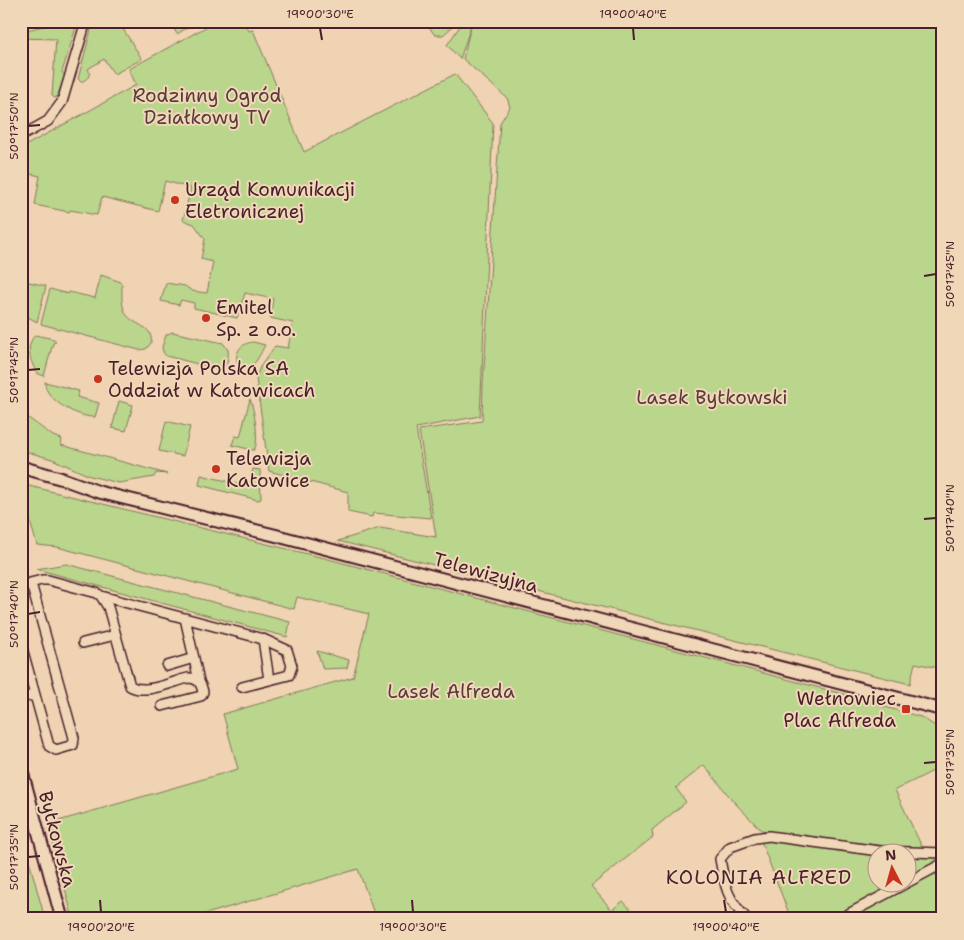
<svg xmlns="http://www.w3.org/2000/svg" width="964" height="940" font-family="'Shantell Sans',sans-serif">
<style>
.green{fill:#bad58c;stroke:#827a5c}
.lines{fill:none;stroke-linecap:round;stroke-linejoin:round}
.minor-casing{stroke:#4a1f2b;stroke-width:12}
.tertiary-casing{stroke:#4a1f2b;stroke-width:15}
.minor{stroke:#f0d7b8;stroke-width:9}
.tertiary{stroke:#f0d7b8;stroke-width:11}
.ticks{fill:none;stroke:#4a1f2b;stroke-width:2}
.poi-dot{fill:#c8321e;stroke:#f0d7b8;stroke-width:2}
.labels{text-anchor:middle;stroke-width:4;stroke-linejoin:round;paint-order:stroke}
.park-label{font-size:19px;fill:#5b3a3a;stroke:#f0d7b8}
.poi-label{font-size:19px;fill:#4a1f2b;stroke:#f0d7b8;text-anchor:start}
.street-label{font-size:19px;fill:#4a1f2b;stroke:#f0d7b8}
.neighbourhood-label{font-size:20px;letter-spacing:1px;fill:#4a1f2b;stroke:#f0d7b8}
.neatline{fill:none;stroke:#4a1f2b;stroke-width:2}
.ticks-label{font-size:12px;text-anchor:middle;fill:#4a1f2b}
</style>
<rect width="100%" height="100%" fill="#efd3b2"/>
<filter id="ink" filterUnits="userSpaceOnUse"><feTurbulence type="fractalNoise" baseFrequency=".02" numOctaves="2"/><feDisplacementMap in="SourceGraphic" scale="10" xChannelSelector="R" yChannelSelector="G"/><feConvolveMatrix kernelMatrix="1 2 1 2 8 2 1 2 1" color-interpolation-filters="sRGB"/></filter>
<g filter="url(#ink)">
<path class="green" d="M57,21h21l-16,51 3,4 -8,21 -3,1 -2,-3 4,-56 -35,-1v-7l28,-6z
M96,21h22l24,38 -28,15 -10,-15 -16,10c4,7 -1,10 -7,13l-3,-3 14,-53z
M169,21h29l-21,13z
M217,21h26l6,10 4,-1 51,122 151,-78 38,49 -13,293 -64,12 15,90 -58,-5 -1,4 -24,-5v-20l-79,-21 -13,-93 4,-11 15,-21 13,2 5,-25 -23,-5 3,-19 -28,-6 -8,25 -43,-10v-5l-13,-3 -2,5 -18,-4 5,-18 19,3 7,5 15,2 6,-31 -12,-3 4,-20 -11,-15 -11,-4 8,-32 -26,-7 -7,30 -56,-14 -5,18 -27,-5 -1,2 -34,-7 5,-29 -19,-4v-24l115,-63 -7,-16z
M424,21h29l-2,7 -8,7h-8z
M461,21h10v5l-11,33 -13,-14 13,-19z
M472,21h471v648l-28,-6 -5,21 -572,-143 42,-13 56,9 -17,-107 63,-9 1,-38 17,-260 10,-16 -3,-9 -44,-39z
M101,275l17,6 4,3c0,9 -1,20 3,28 6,14 29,12 26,31l-5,6 -7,1 -98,-26 9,-35 18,5 1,-2 26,6z
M21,280l25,6 -9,36 -16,-9z
M172,332l51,11 5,7c1,8 0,18 -10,19l-52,-13 -3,-4 -1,-5 4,-12z
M35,335l19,4 2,3 -3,1 -9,33 -7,-3c-7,-12 -12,-26 -2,-38z
M253,342l12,3c-6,11 -11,26 -26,23 -6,-14 0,-24 14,-26z
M45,382l34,9 -2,6 22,6 -4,14c-16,1 -51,-17 -50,-35z
M250,399c4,10 10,42 4,51h-2l-20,-5 3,-9 5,1z
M119,401l14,4 -7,26 -14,-3z
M21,409l7,6 -1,2 26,19 9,3 -1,6 106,29 -11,-1 -2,4 -35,6 -29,-7 -38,-17 -31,-9z
M166,421l24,6 -7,29 -24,-5z
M253,469l7,1 1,29 -3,1 -59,-15 2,-10 47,11z
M21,484l303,74 546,143 15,6 36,10 22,14v35l-48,24 28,59 -76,-7 -86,-12 -27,-28 -30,-37 -28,23 10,14 -34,28 1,7 -62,49 21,24 11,-9 16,18h-263l-18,-50 -169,50h-116l-25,-95 190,-55 -15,-55 130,-37 16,-63 -72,-17 -3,12 -237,-62 -20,-2 -13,-44 -3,1z
M66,564l224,58 -3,15 -251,-68z
M317,651l32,9 -2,8 -24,1z
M21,831l24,88h-24z
M769,839l173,17 -7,8 -28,15 -1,-27h-30v30l25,1 -68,36h-42l-30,-78z
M935,873l8,15v31h-96z"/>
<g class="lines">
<defs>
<path id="minor" d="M21,136l27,-15 14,-19 24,-81
M26,584l16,-4h6l49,13 4,3 7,11 22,79c16,9 41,-4 58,-8 10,0 13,5 15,14l-2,4 -39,10
M21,585l5,-1 6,3 42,151 -1,7 -17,5 -7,-4 -28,-102
M101,596l162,43 24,11 5,16 -3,9 -47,12
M185,618l14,63
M263,639l6,41
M83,643l32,-8
M167,666l27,-8
M21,698l13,-3
M747,919c-20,-20 -22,-32 -27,-60l10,-12 25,-9 14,-2 110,15 64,2
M839,919l101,-54 3,-3"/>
<path id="tertiary" d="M21,467l42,12 36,13 175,43 669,175
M21,768l41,151"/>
</defs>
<use href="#minor" class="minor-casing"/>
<use href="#tertiary" class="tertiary-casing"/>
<use href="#minor" class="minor"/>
<use href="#tertiary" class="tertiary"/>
</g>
</g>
<path class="ticks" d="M320,28l2,12M633,28l1,12M28,126l12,-1M924,276l12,-2M28,370l12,-1M924,519l12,-1M28,614l12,-2M924,763l12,-1M28,857l12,-1M100,900l1,12M412,900l1,12M724,900l2,12"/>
<g class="poi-dot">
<circle cx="175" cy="200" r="5"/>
<circle cx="206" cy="318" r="5"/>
<circle cx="98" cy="379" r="5"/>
<circle cx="216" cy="469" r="5"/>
<rect x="901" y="704" width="10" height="10" rx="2.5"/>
</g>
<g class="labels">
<g class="park-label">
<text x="207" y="102">Rodzinny Ogród<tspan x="207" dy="22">Działkowy TV</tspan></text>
<text x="712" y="404">Lasek Bytkowski</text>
<text x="451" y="698">Lasek Alfreda</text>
</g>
<g class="poi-label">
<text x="185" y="196">Urząd Komunikacji<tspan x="185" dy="22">Eletronicznej</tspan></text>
<text x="216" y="314">Emitel<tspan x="216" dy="22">Sp. z o.o.</tspan></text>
<text x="108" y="375">Telewizja Polska SA<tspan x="108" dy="22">Oddział w Katowicach</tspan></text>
<text x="226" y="465">Telewizja<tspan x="226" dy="22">Katowice</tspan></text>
<text x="896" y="705" text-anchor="end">Wełnowiec<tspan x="896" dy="22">Plac Alfreda</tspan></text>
</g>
<g class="street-label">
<text transform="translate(486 572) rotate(15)" y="7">Telewizyjna</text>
<text transform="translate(58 839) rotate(75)" y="7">Bytkowska</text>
</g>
<g class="neighbourhood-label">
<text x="759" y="884">KOLONIA ALFRED</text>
</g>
</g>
<rect width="964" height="940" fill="none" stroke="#f0d7b8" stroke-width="55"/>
<g transform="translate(892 868) rotate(354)"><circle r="24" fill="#f0d7b8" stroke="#ae8d80"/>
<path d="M0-4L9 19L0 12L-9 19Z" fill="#c8321e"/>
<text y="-8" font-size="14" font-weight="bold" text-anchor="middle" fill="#4a1f2b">N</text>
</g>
<rect x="28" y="28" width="908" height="884" class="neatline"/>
<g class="ticks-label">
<text x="320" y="18">19°00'30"E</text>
<text x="633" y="18">19°00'40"E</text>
<text transform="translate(14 126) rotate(-90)" y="4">50°17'50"N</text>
<text transform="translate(950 274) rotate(-90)" y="4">50°17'45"N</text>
<text transform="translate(14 370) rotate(-90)" y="4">50°17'45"N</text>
<text transform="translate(950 518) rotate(-90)" y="4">50°17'40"N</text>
<text transform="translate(14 614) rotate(-90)" y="4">50°17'40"N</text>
<text transform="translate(950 762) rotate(-90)" y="4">50°17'35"N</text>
<text transform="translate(14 857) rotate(-90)" y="4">50°17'35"N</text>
<text x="101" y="931">19°00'20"E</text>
<text x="413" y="931">19°00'30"E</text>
<text x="726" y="931">19°00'40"E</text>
</g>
</svg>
